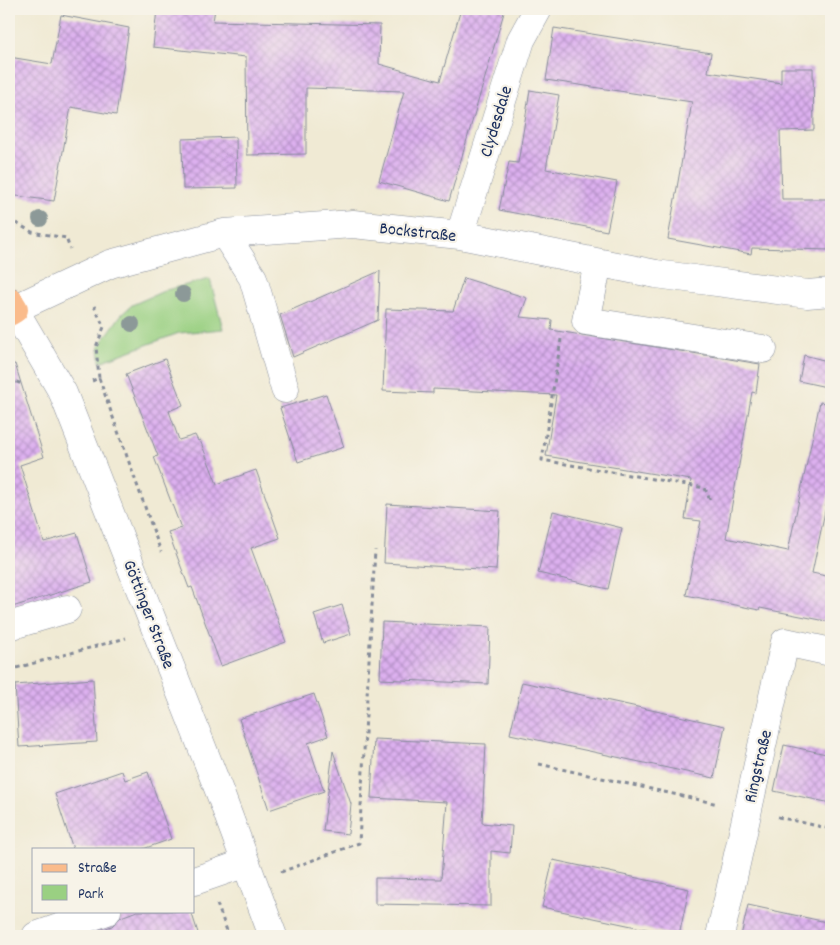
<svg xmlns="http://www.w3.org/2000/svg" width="840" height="945" font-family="Dekko,sans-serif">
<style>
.green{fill:#9ad082;stroke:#5a8070}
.building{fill:url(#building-cross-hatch)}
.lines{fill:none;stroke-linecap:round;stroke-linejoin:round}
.minor-casing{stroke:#868c99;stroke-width:29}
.major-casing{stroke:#868c99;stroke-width:29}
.path{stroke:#868c99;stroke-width:3;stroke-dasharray:4 4;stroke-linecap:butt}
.minor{stroke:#fff;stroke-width:28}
.major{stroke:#fabb8b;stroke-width:28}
.tree{fill:#8c9998}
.labels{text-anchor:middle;stroke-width:4.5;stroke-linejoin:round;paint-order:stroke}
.street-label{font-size:18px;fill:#1b2f5e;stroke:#f7f3e8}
</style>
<defs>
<pattern id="building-cross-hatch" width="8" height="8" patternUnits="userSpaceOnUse" patternTransform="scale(1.25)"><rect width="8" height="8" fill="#ddb0ef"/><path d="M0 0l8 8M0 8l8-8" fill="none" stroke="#b290c5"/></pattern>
</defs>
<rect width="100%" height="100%" fill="#f7f3e8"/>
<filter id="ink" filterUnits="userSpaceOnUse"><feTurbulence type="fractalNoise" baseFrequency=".02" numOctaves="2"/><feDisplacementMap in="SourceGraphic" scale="10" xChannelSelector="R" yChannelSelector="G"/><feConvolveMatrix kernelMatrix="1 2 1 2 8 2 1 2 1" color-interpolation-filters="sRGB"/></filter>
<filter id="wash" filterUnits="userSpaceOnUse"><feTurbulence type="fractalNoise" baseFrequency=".0096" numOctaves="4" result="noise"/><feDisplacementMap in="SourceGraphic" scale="20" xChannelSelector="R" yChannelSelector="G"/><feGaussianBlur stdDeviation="1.12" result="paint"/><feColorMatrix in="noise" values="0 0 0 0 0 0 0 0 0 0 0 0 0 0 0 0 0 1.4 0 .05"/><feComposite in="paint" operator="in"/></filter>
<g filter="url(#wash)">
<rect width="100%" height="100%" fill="#f0ead4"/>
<path class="green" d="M210,279l13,50 -44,4 -79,29 -1,-16 22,-31 11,-10 34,-15z"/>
<g id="blocks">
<path class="building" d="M157,9h58l-2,12 167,4 -1,39 61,17 21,-72h44l-56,192 -70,-20 25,-90 -98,-3v66l-59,1 -1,-98 -93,-10z
M61,15l68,13 -13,87 -45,-8 -17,94 -45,-6v-138l43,7z
M554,28l157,25 -3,19 73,11v-15h32l1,62 -34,1 2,68h49v51l-79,-2 -1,6 -83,-15 24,-137 -146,-22z
M530,90l29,5 -13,74 71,13 -10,49 -108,-21 10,-48 9,1z
M236,137l1,51 -54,1 -1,-50z
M380,271l-2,49 -85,37 -13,-42z
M464,278l63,20 -7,19 32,3 -1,10 209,34 -4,29 -4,-1 -26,146 62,13 32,-149 11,2v79l-19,90 19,4v45l-71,-14 -1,2 -73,-15 15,-74 -16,-2 6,-39 -145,-24 10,-61 -123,-6v4l-50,-2 3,-82 67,2z
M804,355l27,7v26l-32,-7z
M165,359l18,46 -14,6 10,29 16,-5 3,6 2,-1 17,44 39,-14 24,68 -29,10 35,94 -65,24 -29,-79 -3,1 -21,-56 13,-4 -27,-71 4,-1 -32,-82z
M15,364l29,93 -24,8 24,77 33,-9 15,49 -83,26v-243z
M326,394l18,53 -46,15 -18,-54z
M387,504l113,7 -4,59 -112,-7z
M553,511l69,17 -14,61 -70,-16z
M342,605l9,29 -28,9 -9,-29z
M382,622l108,5 -2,57 -108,-5z
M93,679l4,63 -78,5 -4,-62z
M522,682l203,44 -11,52 -204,-44z
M314,694l14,42 -20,7 16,48 -55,19 -30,-91z
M374,739l112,5 -4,79 30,3 -2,27 -19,-2v55l-116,-2v-26l66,1 6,-77 -76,-4z
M784,745l47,10v48l-57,-12z
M333,751l18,53 -3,30 -25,-3z
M122,771l3,9 23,-8 23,67 -28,10h-70l-18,-55z
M553,860l136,29 -10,47 -137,-29z
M748,905l83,18v13h-90z
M137,911h54l8,25h-117l30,-10 9,-9z"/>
</g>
</g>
<g filter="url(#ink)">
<use href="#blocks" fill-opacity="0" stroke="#868c99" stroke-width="1"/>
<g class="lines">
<defs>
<path id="minor" d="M224,233l29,45 32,111
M460,235l61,-195 17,-31
M598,263l-12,58 177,28
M9,626l58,-17
M194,881l52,-18
M36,936l71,-25
M273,936l-53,-143 -157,-400 -49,-84 96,-45 114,-31 129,-9 107,11 196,39 151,20 24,-2
M720,936l65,-294 46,10"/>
<path id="major" d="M9,301l5,8 -5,3"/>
</defs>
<use href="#minor" class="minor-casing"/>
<use href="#major" class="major-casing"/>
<path class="path" d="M9,219l23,13 34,6 4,11
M561,339l-19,121 163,28 6,15
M99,378l62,174
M9,379l13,5
M92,381l7,-3 -3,-31 8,-20 -10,-21
M9,670l117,-32
M539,764l179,40
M778,817l53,12
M281,872l78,-29 16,-293
M217,904l12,32"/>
<use href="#minor" class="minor"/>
<use href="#major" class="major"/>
</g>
<g class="tree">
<circle cx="40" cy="219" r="8"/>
<circle cx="183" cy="294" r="8"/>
<circle cx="132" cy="324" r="8"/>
</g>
</g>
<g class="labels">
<g class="street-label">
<text transform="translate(495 121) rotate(-73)" y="6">Clydesdale</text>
<text transform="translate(418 231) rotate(6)" y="6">Bockstraße</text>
<text transform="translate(150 614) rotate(69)" y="6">Göttinger Straße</text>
<text transform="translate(757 766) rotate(-77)" y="6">Ringstraße</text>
</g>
</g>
<rect width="840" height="945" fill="none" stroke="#f7f3e8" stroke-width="30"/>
<rect x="32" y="848" width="162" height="65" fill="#f7f3e8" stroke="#9fa5b1"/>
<rect x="42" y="864" width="25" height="8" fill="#fabb8b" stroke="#9fa5b1"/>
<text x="78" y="872" font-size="15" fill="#1b2f5e">Straße</text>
<rect x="42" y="885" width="25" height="15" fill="#9ad082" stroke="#9fa5b1"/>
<text x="78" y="898" font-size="15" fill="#1b2f5e">Park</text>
</svg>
